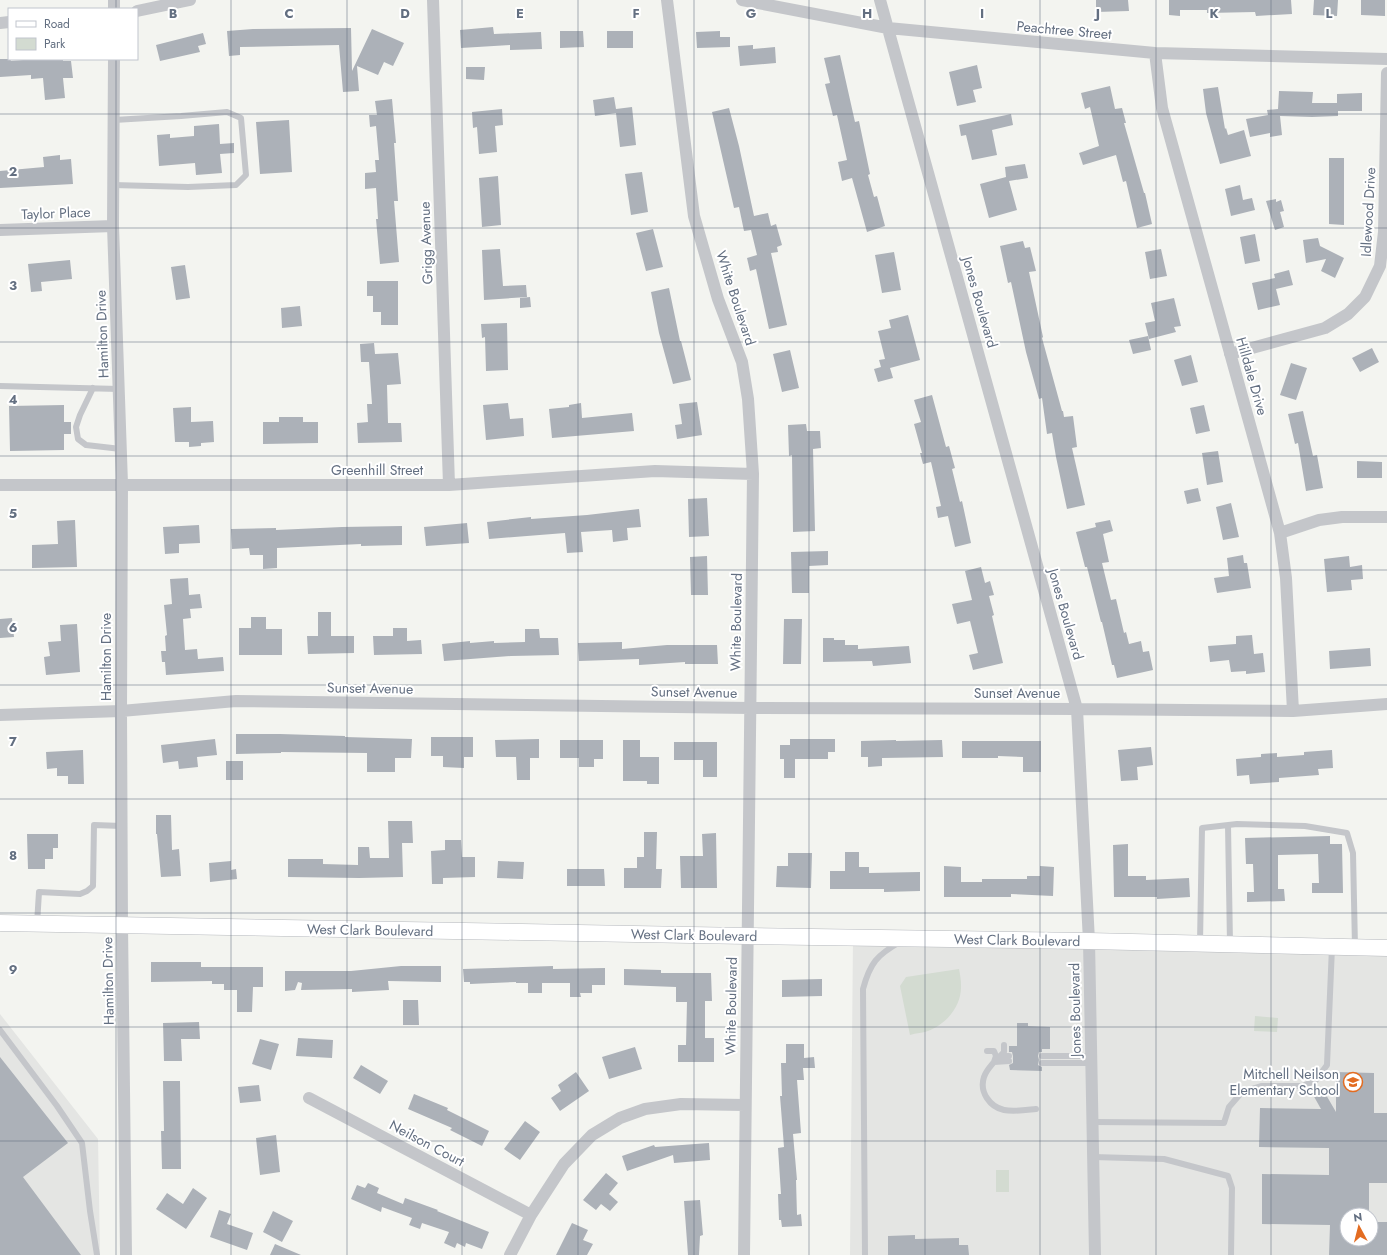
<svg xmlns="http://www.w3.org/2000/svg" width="1387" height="1255" font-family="Jost,sans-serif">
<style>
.built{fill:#e4e5e3;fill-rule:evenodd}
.park{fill:#d3dbd1}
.building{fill:#acb1b8}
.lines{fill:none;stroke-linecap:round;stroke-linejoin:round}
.secondary-casing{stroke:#b6b9be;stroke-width:17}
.lane{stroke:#c4c6ca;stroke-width:6}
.street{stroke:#c4c6ca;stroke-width:12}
.secondary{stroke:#fff;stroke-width:16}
.grid{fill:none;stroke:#636f81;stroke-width:1;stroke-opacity:0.55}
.labels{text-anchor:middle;stroke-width:4;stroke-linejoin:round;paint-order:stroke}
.street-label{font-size:14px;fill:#636f81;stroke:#fff}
.poi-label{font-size:14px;fill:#636f81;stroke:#fff;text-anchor:end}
.grid-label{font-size:13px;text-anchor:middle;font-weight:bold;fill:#636f81;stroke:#fff;stroke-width:4;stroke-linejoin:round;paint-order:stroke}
</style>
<rect width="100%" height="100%" fill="#f3f4f0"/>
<path class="built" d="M853,938l534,10v307h-537zM1347,1215h24v24h-24z
M0,1014l98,125 2,116h-100z"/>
<path class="park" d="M959,969c1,5 2,11 2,16 1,20 -14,39 -33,46 -5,2 -12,2 -18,4l-10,-49 6,-9z
M1255,1016l23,2 -1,14 -23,-1z
M996,1170h13v22h-13z"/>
<path class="building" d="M1096,0h32l1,11 -33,1z
M1169,0h122l1,14 -36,2 -1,-4 -48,1v-3h-27v6l-11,-1z
M1314,0h24l-1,16 -24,-1z
M1361,0h24v16l-24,-1z
M493,27l1,7 47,-2 1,17 -32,1v-5l-49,3 -1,-18z
M351,28l1,43 20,-42 32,14 -11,23 -9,-4 -6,13 -21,-9 2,25 -16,1 -4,-47 -99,2v8l-11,1 -2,-25 26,-2z
M560,31h23l1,16 -24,1z
M607,31h26v17h-26z
M720,31v6h10v10l-33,1 -1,-16z
M203,33l3,11 -8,2 2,6 -40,9 -4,-16z
M753,45v4l22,-2 1,16 -36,3 -2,-20z
M840,55l15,67 4,-1 11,53 -2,1 6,22 3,-1 8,30 -18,6 -15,-54 -10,3 -4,-19 9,-2 -10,-45 -4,1 -8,-32 5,-1 -6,-25z
M0,59h10l1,2 24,-2h28v2h8l2,17h-10l2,20 -20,2 -2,-22 -12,1v-4l-31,2z
M977,65l5,23 -9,2 3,12 -19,4 -8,-34z
M466,67h19l-1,13 -18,-1z
M1110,86l5,23 7,-1 4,15h-2l20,70h1l7,31 -15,4 -11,-47 -3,1 -7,-27 -33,10 -4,-12 20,-7 -9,-39 -5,2 -4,-16z
M1218,87l7,42 1,-1 2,7 16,-5 7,26 -31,8 -14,-51 -3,-24z
M1279,91l34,1 -1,11h25v-9l25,-1v18h-24v5l-26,1 -32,-1 2,19 -12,2v-4l-20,4 -4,-18 22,-4 -1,-5 11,-1z
M614,97l2,12 16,-2 4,38 -16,2 -4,-34 -21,3 -2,-16z
M392,99l4,44h-2l4,58h-4l5,61 -19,2 -4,-45h2l-2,-31 -11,1v-16l11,-1 -1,-12h4l-3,-34 -6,1 -1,-12h8l-2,-14z
M729,108l10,38 15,70 14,-3 3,13 5,-2 6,21 -5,2 1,5 -7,1 16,72 -18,4 -13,-60 -6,2 -3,-13 10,-3 -6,-25 -7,1 -5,-24 -5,1 -22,-96z
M502,109l1,16 -8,1 2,26 -18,2 -2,-27 -4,1 -1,-16z
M1011,114l2,11 -21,5 5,25 -25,5 -6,-25 -5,1 -2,-11z
M289,120l3,52 -32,2 -4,-52z
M219,124l1,20 14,-1v10l-14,1 2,19 -26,2 -1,-12 -36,3 -2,-31 13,-1v4l24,-2v-10z
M60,155v5l11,-1 2,25 -73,4v-17l44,-4 -1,-10z
M1329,158h15v67l-15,-1z
M1025,164l3,14 -19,3 8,29 -28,8 -9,-34 26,-7 -1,-10z
M642,172l6,40 -17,3 -6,-41z
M498,176l3,49 -19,2 -3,-49z
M1240,185l3,15 9,-2 3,12 -24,6 -6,-27z
M1276,199v3l5,-2 3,11 -4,1 4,15 -9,3 -9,-29z
M653,229l10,38 -17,4 -10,-38z
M1255,234l5,27 -15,3 -5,-27z
M1318,238l2,8 24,12 -9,20 -14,-7 5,-12 -20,4 -3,-23z
M1023,241l2,7 5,-1 6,24 -7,1 14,65 -1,1 20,73h1l1,6 9,-1 4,31 -5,1 13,57 -18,4 -11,-52 -4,-24 -5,1 -5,-36 -3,1 -13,-47 -15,-70 -3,1 -8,-37z
M500,249l3,37 23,-1 1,12 -43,3 -2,-50z
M1161,249l6,27 -17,3 -5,-27z
M894,252l7,38 -19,3 -7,-38z
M70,260l2,19 -31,3 1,9 -11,1 -3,-28z
M185,265l5,33 -14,2 -5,-33z
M1289,270l4,15 -17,4 4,16 -22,5 -6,-27 23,-5 -1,-4z
M367,281h31v44h-17v-13h-8v-16h-6z
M669,288l11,53h1l10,39 -18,4 -14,-51 -8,-41z
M530,297l1,10 -11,1v-10z
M1174,298l7,28 -7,1 2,5 -27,7 -4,-16 10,-2 -4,-18z
M300,306l2,20 -20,2 -1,-20z
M908,315l12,45 -30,8 3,10 -15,4 -4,-13 7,-2 -2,-7 6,-1 -7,-28 13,-3 -2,-8z
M507,323l1,47 -22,1 -1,-34 -3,1 -1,-14z
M1148,336l3,14 -18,4 -4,-14z
M374,343l1,11 23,-1 3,31 -14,1 1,38h13l1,19 -44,1 -1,-20 11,-1 -1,-18h5l-3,-42h-8l-1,-18z
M1372,348l7,14 -19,10 -8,-14z
M790,350l9,38 -17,4 -9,-38z
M1191,355l7,27 -16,4 -8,-26z
M1291,363l16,5 -11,32 -16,-5z
M932,395l14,52 3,-1 6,22 -3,1 8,33 2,-1 9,42 -16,4 -7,-31 -10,2 -2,-11 5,-1 -10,-44 -8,2 -3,-11h2l-8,-29 7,-2 -7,-22z
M697,402l5,33 -25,4 -2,-14 7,-1 -3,-20z
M508,403l2,16 13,-1 1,18 -38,4 -3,-35z
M581,403l1,15 50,-5 2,18 -82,7 -3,-29 20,-2v-2z
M64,405v17h7v12h-7v16l-54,1 -1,-45z
M1204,405l6,26 -14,3 -6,-26z
M191,407v15l22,-1 1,21 -13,1v3l-12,1v-5h-14l-2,-34z
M1303,411l10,45 4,-1 6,33 -17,3 -8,-48 -3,1 -7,-30z
M279,417h24v5h15v21l-55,1v-22h16z
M806,424l1,7h13l1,17 -8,1 2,82 -22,1 -1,-77 -3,1 -1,-31z
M1218,451l5,31 -16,3 -5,-32z
M1357,461l25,1v16h-25z
M1198,488l3,13 -14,3 -3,-13z
M707,498l2,38 -20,1 -1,-38z
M1231,503l8,34 -16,3 -7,-33z
M639,509l2,18 -14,1 1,12 -15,2 -1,-12 -31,2 2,20 -16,1 -2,-20 -76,6 -2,-17 44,-5v2l56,-4z
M75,520l2,47 -45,1v-23l26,-1 -1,-23z
M1110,520l3,11 -10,3 6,28 -7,1 9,37 5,-1 8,34 2,-1 3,12 12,-3 2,11 6,-1 4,19 -36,8 -3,-13h-2l-10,-43h-1l-14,-55h-2l-9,-35 20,-5 -1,-4z
M467,523l2,20 -43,3 -2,-19z
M199,525l1,18 -21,1v9l-14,1 -2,-27z
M402,526v19l-41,1v-2l-84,4v20l-14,1v-14h-13l-1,-7 -17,1 -1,-20 45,-1v2l66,-3z
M828,551v14l-19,1v27h-17l-1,-41z
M1243,555l1,8h3l4,25 -34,5 -3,-15 15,-2 -2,-18z
M707,556l1,39h-17l-1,-38z
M1349,556l1,11 12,-2 1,14 -12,1 1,10 -25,2 -3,-33z
M981,567l4,16 5,-2 4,14 -5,1 5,19 -2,1 11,47 -30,7 -4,-15 9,-2 -8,-32 -13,3 -5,-20 20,-4 -7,-29z
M188,578l1,17 11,-1 2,14 -12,1 1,9 -8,1 2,31 12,-1 1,10 25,-2 1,14 -58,4 -1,-13h-3l-1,-11h5l-1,-15 2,-1 -3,-30 8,-1 -2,-25z
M318,612h13v24h23v17l-46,1 -1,-18h11z
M251,617h15v12h16v26h-43v-27h12z
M12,618l2,19 -14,1v-19z
M784,619h18l-1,45h-18z
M77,624l3,48 -34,3 -2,-18 6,-1 -2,-14 13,-1 -1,-16z
M393,628h14v13l14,-1 1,14 -48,1 -1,-19h20z
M525,629h14l1,9h18l1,17 -48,1 -67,5 -2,-17 28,-3v2l24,-2v2l31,-1z
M1252,635l2,19 9,-1 2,19 -19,2v-3l-15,1 -2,-12 -19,2 -2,-16 28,-2v-8z
M823,638h11v2h11v5h13v4l51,-3 2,17 -38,3 -1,-5 -49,1z
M622,642v7l45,-4h50l1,19h-33v-2l-46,3v-6l-60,2 -1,-18z
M1370,648l1,18 -41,3 -1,-18z
M236,734h44l65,2v1l67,2 -1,19h-16v14h-28v-19l-86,-1v1l-45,1z
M431,737h42v20h-9v11l-21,-1v-11h-12z
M215,739l2,16 -20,2 1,10 -19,2 -1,-8 -15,2 -2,-18z
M539,739v19h-9v22h-13l-1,-23h-20l-1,-17z
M790,739h45v13h-7v7h-33v19h-11v-19h-4v-14h10z
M560,740h43v19h-9v8h-15v-9h-19z
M623,740h17v17h19v27h-12v-3h-24z
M896,740v1l46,-1 1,17 -61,1v8l-14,1v-10h-7v-16z
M962,741h79v31h-18v-15l-25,-1v2h-36z
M674,742h43v35h-14v-17h-29z
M1151,747l2,18 -16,2 1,13 -17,1 -3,-31z
M83,750l1,34h-16v-8h-11v-8l-10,1 -1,-17z
M1332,750l1,18 -15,1 1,6 -40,3v4l-29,2 -1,-9 -12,1 -1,-17 25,-2v-3l16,-1v4l27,-2v-3z
M226,761h17v19h-17z
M156,815h15l1,35 7,-1 2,27 -20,1 -4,-43h-1z
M388,821h24l1,22h-11l1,34 -44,1 -71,-1v-18h35v5l35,1v-18h11l1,11h19z
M644,832h13l-1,37h6l-1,19h-37v-20h13v-11h7z
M716,833l1,55h-36l-1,-32h23l-1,-22z
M27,834h31v14h-5v11h-8v10h-17z
M1330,836v8h12l1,49h-31v-10h7l-1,-29 -40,1v34h6l1,12 -38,1v-10h7l-1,-28h-7l-1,-26z
M445,840h16l1,17h13v20l-32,1v6h-11l-1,-33 14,-1z
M1128,844v32h18v4l43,-2 1,19 -33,2v-2h-43l-1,-52z
M845,852h14v15h10v6l51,-1v19l-36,1v-3h-54v-18h15z
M788,853h24l-1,35 -35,-1 1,-21h11z
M231,861v9l5,-1 1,10 -27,3 -1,-19z
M498,861l26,1 -1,17 -26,-1z
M944,866l17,1v15h21v-3h45v-3h13v-10l14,1 -1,29 -42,-2v3h-67z
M567,869h37l1,17h-38z
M151,962h50v5h62v20h-10l-1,25h-15v-22h-13v-6h-12v-3l-61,1z
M401,966h40v16l-53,-1 1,9 -37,2v-3l-51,1 1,-7 -4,-1 -3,8 -10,1v-20h66z
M553,966v3l52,-1v17h-13v8h-12l1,4h-11v-14h-28v10h-14v-10h-12v-1l-46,2v-2h-6l-1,-13z
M624,969l37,1v3h50l1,28h-7v37h9v24h-36v-17h8l1,-43h-11v-15l-52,-2z
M822,979v17l-40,1v-17z
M403,1000h15l1,25h-16z
M199,1022l1,17h-19l1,22h-18l-1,-38z
M1017,1023h11v3l22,1v22h-8v3h-3l-1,4 1,4 -1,5 4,2v4l-32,-1 -1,-5 4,-2v-7l-1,-4h-3v-6h8z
M298,1038l35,2 -1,18 -36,-2z
M260,1039l19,5 -8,26 -19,-6z
M786,1044h18v14l10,-1 1,11h-12l1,12h-7l4,53 -8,1 4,46h-1l1,35 4,-1 1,12 -20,1 -1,-7h-2l-1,-26h3l-3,-46 6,-1 -4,-51h2l-1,-33h5z
M635,1047l7,22 -33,10 -7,-22z
M0,1057l68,86 -45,34 58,78h-81z
M361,1065l27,16 -8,13 -27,-16z
M576,1072l13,19 -29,20 -9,-13 10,-7 -3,-6z
M1336,1072l38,1v40h13v70h-18v32h-22v24h24v-17h16v33h-58l1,-30 -68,-1v-50l67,1v-27l-70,-1 1,-39 61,1 -9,-16 10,-5 14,24z
M163,1081h17l1,88h-19l-1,-38h3z
M259,1085l2,16 -21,2 -2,-16z
M414,1094l34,14 -1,2 42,21 -7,15 -32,-16 2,-2 -44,-19z
M525,1121l15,11 -20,28 -16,-11z
M276,1135l4,37 -20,3 -4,-37z
M709,1143l1,17 -36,3 -1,-8 -46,16 -5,-15 32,-11 1,2z
M606,1173l12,10 -9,11 9,8 -8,9 -9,-7 -5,6 -13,-10z
M368,1183l11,5 -2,5 26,11 2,-6 33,12 -1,1 52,21 -7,17 -16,-6 -1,4 -8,-4 -2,5 -11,-5 5,-11 -27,-9 -2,6 -11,-4 3,-7 -30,-11 -1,5 -30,-13 6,-14 8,3z
M193,1188l14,10 -21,31 -30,-20 11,-16 16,11z
M700,1200l3,35 -3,1 -1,19h-11l-4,-54z
M219,1210l12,4 -4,10 26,9 -6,17 -37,-13z
M273,1211l20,10 -11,21 -19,-10z
M572,1223l16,7 -5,10 10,4 -6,11h-31z
M915,1235v4l44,-1v7h9l1,10h-81v-19z
M275,1244l26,11h-31z"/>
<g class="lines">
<defs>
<path id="secondary" d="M0,923l747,13 342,5 298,7"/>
</defs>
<use href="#secondary" class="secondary-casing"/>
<path class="lane" d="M113,185l75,2 48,-2 10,-10 -5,-57 -14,-6 -46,4 -67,4
M0,386l119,3
M93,388l-13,27 -4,12 2,12 8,6 35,4
M1228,825l2,119
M37,924l2,-32 41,2 7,-3 6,-5 1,-61 28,1
M1200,943l2,-115 35,-4 68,2 42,7 6,20 2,94
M0,1030l57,76 25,37 8,68 7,44
M987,1051h7l2,5 -2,6
M1000,1056l4,-4v-7
M1042,1056h49
M995,1061l5,-5h9
M1009,1061l-15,1c-4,5 -8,9 -10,15 -5,15 6,30 20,33 10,2 22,0 32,-1
M1042,1063h49
M1093,1122l131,1 5,-16 13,-15 19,-6h42l13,-6 11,-15 5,-118
M1093,1157l71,2 64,17 4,12 -1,67
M865,1255l-2,-266c7,-26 14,-34 37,-47"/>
<path class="street" d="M114,0v9
M433,0l16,485
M667,0l27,216 24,83 24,63 6,37 5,75 -9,781
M742,0l146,28 267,25 232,6
M880,0l197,709 12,232 6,314
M137,11l53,-11
M0,23l9,-1
M1155,53l7,55 118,425 6,45 7,133
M114,59l-1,167 9,258 -1,227 1,214 4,330
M0,230l113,-4
M1230,354l95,-26 23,-14 17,-17 15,-31 4,-34 3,-159
M0,485h449l206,-14 98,3
M1280,533l39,-13 23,-3h45
M0,715l121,-4 115,-10 514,7 327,1 216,2 94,-7
M309,1098l222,117
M510,1255l21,-40 33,-51 28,-29 28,-17 25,-9 36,-5 64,1"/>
<use href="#secondary" class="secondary"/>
</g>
<path class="grid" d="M116,0v9M231,0v1255M347,0v1255M462,0v1255M578,0v1255M694,0v1255M809,0v1255M925,0v1255M1040,0v1255M1156,0v1255M1271,0v1255M116,59v1196M0,114h1387M0,228h1387M0,342h1387M0,456h1387M0,570h1387M0,685h1387M0,799h1387M0,913h1387M0,1027h1387M0,1141h1387"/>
<defs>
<symbol id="school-ring" viewBox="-11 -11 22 22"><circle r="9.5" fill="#fff" stroke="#e36c21" stroke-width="1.5"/><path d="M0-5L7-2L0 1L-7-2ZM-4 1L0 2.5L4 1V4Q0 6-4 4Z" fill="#e36c21"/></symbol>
</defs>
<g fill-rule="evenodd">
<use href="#school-ring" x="1342" y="1071" width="22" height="22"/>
</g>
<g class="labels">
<g class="street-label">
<text transform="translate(1064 30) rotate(5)" y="5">Peachtree Street</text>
<text transform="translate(1368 212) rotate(-87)" y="5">Idlewood Drive</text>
<text transform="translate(56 213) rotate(-2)" y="5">Taylor Place</text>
<text transform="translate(426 243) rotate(-92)" y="5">Grigg Avenue</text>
<text transform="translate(736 298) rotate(72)" y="5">White Boulevard</text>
<text transform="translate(980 302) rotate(74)" y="5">Jones Boulevard</text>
<text transform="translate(102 334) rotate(-92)" y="5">Hamilton Drive</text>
<text transform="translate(1252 376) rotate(74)" y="5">Hilldale Drive</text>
<text x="377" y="475">Greenhill Street</text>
<text transform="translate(1066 614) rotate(74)" y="5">Jones Boulevard</text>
<text transform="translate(736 622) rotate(-89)" y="5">White Boulevard</text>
<text transform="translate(106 657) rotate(-90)" y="5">Hamilton Drive</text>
<text transform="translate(370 688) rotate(1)" y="5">Sunset Avenue</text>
<text transform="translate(694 692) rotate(1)" y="5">Sunset Avenue</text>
<text x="1017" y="698">Sunset Avenue</text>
<text transform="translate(370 930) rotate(1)" y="5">West Clark Boulevard</text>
<text transform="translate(694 935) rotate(1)" y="5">West Clark Boulevard</text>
<text transform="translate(1017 940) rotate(1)" y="5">West Clark Boulevard</text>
<text transform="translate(108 981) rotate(-91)" y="5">Hamilton Drive</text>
<text transform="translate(731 1006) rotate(-89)" y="5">White Boulevard</text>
<text transform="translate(1075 1010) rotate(-91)" y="5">Jones Boulevard</text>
<text transform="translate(427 1143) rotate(28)" y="5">Neilson Court</text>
</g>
<g class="poi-label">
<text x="1339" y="1079">Mitchell Neilson<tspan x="1339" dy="16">Elementary School</tspan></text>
</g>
</g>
<g class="grid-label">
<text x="173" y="18">B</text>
<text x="289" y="18">C</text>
<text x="405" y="18">D</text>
<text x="520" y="18">E</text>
<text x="636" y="18">F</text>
<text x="751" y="18">G</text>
<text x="867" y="18">H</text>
<text x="982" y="18">I</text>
<text x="1098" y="18">J</text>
<text x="1214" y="18">K</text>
<text x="1329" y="18">L</text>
<text x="13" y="176">2</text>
<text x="13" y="290">3</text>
<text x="13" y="404">4</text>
<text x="13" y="518">5</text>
<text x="13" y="632">6</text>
<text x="13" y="746">7</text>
<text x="13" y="860">8</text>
<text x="13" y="974">9</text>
</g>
<rect x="8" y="8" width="130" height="52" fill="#ffffff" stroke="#c1c5cd"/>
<rect x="16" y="21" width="20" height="6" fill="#ffffff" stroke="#c1c5cd"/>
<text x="44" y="28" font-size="12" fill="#636f81">Road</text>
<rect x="16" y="38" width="20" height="12" fill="#d3dbd1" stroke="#c1c5cd"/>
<text x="44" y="48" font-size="12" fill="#636f81">Park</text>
<g transform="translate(1359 1227) rotate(353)"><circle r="19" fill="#ffffff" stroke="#c1c5cd"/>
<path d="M0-3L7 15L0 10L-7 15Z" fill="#e36c21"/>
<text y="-6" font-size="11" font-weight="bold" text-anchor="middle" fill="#636f81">N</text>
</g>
</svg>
